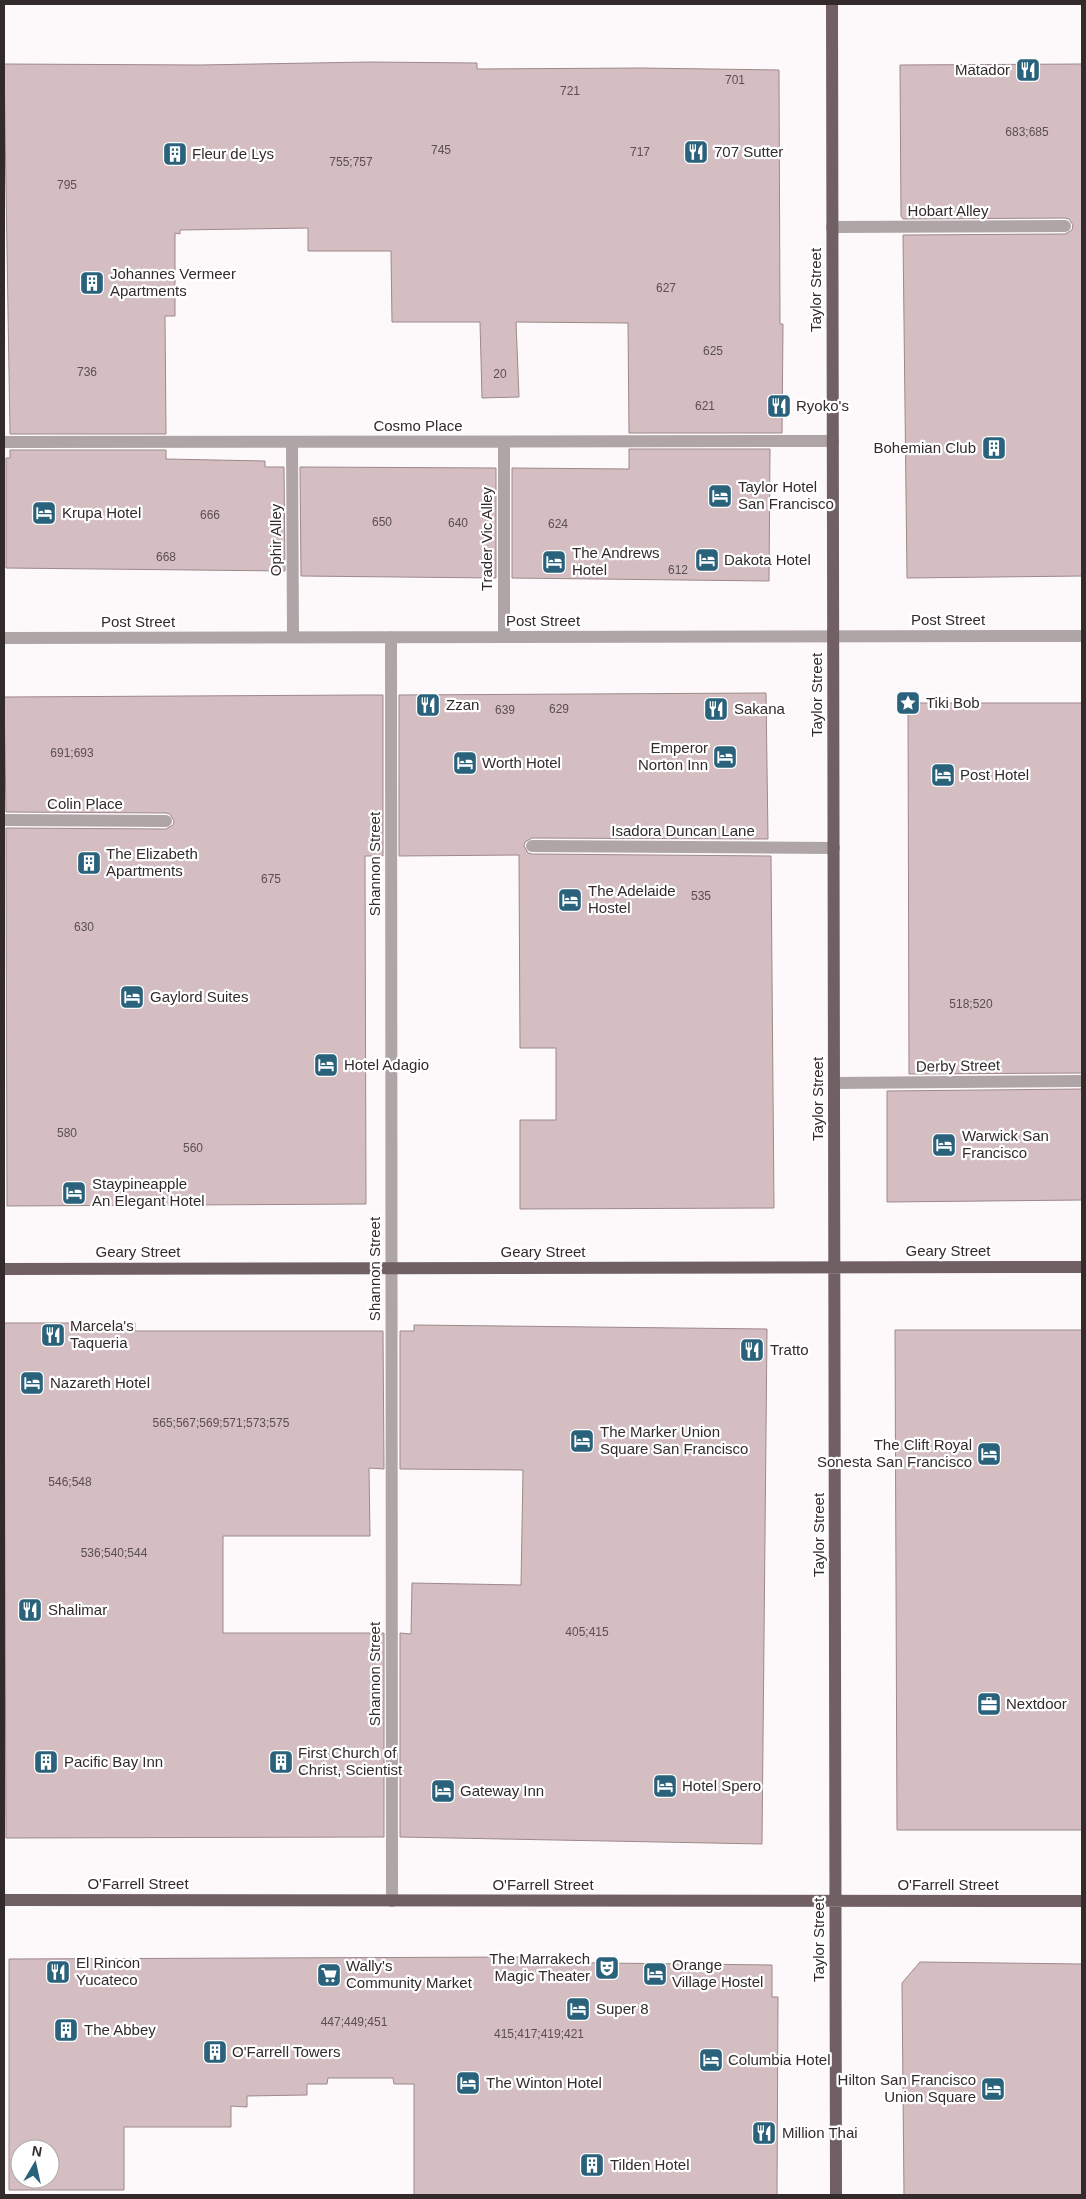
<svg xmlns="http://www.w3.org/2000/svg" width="1086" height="2199" font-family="Arial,sans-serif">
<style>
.building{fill:#d4bec2;stroke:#9d888b;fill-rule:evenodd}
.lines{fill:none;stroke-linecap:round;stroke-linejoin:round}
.minor{stroke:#afa5a7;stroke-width:12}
.major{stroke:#706063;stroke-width:12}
.labels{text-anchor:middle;stroke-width:4.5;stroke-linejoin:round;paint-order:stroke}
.number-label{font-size:12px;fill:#5b4f51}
.poi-label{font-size:15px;fill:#332a2b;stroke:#fff;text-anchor:start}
.street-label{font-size:15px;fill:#332a2b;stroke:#fff}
</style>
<rect width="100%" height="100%" fill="#fdf9fa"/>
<path class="building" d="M369,62l108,1v6l164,-1 138,2 1,254h3l-1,109h-153l-1,-110 -112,-1 3,75 -37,1 -2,-76h-88l-1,-71h-83v-23l-128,2v4l-5,-1v83h-10l1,118h-156l-6,-370 196,1z
M1082,64v512l-175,2 -4,-343 162,-1 7,-4 1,-5 -4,-6 -4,-1 -162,1 -2,-3 -1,-151z
M629,449h141l-1,132 -257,-3v-110l117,1z
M10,450h156v9l99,2v6h19l1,104 -279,-3v-110h4z
M300,467l196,1v110l-195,-2z
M766,693l2,146 -236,-1 -7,4 -1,4 4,7 4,1 239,2 3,352 -254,1v-89h36v-72h-36l-1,-193 -120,1v-161z
M364,695h19v161h-18l1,348 -359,2 -1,-378 160,1 7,-4 1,-4 -4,-7 -4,-1 -160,-1 -2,-115z
M908,703h174v370l-173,1z
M1082,1089v111l-195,2v-111z
M4,1323h131v8h248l1,138 -15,-1 1,68h-147v97h161v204l-378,1z
M414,1325l353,4 -5,515 -362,-7v-204l11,1 1,-51 109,2 2,-115 -123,-1v-138h14z
M895,1330h187v500h-185z
M520,1957v5l252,3v32h6l-1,198h-363v-111h-20l-1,-6h-65l-1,6h-20v11l-60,1v11l-16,-1v21h-107v63h-115v-231zM20,2149h30v30h-30z
M920,1962l162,2v231h-178l-2,-212z"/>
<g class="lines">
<path class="minor" d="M832,227l233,-1
M4,442l829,-1
M292,442l1,195
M391,637l1,1264
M504,637v-195
M4,638l1078,-2
M4,820l162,1
M532,846l302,2
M834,1083l248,-2"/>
<path class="major" d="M832,4l4,2191
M4,1269l1078,-2
M4,1900l1078,1"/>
</g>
<defs>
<symbol id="restaurant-square" viewBox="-11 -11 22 22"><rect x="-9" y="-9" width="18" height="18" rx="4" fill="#2a627c" stroke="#fff"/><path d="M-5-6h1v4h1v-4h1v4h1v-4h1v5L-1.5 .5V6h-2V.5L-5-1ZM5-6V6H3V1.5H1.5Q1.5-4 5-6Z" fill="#fff"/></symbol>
<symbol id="building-square" viewBox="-11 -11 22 22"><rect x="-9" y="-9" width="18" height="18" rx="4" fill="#2a627c" stroke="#fff"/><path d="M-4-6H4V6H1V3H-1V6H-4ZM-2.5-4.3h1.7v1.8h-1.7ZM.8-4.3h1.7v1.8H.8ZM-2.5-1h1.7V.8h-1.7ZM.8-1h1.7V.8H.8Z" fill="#fff"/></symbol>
<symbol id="hotel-square" viewBox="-11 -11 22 22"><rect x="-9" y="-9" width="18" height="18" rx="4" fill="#2a627c" stroke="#fff"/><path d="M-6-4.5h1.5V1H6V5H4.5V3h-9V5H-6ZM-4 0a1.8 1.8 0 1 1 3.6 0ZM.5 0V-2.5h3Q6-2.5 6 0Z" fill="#fff"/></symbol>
<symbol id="sight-square" viewBox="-11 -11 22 22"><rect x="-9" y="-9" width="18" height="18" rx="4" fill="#2a627c" stroke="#fff"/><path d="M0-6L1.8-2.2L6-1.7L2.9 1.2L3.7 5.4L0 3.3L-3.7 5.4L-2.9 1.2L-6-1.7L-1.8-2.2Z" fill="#fff"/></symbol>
<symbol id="office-square" viewBox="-11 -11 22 22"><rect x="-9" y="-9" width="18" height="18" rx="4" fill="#2a627c" stroke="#fff"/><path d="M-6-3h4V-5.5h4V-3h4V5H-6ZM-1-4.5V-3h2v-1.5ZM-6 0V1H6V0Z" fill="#fff"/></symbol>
<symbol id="theatre-square" viewBox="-11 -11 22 22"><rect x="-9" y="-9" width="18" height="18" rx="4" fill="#2a627c" stroke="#fff"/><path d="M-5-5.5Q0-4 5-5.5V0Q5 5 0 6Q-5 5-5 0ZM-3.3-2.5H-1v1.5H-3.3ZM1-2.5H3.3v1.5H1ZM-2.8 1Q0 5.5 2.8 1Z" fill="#fff"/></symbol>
<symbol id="supermarket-square" viewBox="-11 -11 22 22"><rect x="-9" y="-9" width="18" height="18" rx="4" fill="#2a627c" stroke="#fff"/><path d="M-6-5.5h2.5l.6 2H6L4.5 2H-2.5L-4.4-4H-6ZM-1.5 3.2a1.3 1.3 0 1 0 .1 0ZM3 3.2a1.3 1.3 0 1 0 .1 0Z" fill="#fff"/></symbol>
</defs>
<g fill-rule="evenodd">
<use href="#restaurant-square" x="1014" y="56" width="28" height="28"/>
<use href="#restaurant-square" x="682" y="138" width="28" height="28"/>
<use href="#building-square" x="161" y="140" width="28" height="28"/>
<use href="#building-square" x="78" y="269" width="28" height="28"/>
<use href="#restaurant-square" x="765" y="392" width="28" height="28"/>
<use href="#building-square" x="980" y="434" width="28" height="28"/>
<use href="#hotel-square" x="706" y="482" width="28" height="28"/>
<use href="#hotel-square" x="30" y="499" width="28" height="28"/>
<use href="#hotel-square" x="693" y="546" width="28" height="28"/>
<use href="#hotel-square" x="540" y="548" width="28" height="28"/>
<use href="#sight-square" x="894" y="689" width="28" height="28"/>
<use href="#restaurant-square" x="414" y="691" width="28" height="28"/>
<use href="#restaurant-square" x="702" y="695" width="28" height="28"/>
<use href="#hotel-square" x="711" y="743" width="28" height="28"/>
<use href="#hotel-square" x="451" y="749" width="28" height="28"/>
<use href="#hotel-square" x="929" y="761" width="28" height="28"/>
<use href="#building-square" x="75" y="849" width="28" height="28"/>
<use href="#hotel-square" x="556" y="886" width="28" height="28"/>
<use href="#hotel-square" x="118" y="983" width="28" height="28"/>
<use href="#hotel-square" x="312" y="1051" width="28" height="28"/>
<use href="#hotel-square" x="930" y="1131" width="28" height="28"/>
<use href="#hotel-square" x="60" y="1179" width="28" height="28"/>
<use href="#restaurant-square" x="39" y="1321" width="28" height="28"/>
<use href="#restaurant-square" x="738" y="1336" width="28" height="28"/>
<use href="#hotel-square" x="18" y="1369" width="28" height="28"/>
<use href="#hotel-square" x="568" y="1427" width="28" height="28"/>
<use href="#hotel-square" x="975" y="1440" width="28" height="28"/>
<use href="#restaurant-square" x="16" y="1596" width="28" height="28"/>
<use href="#office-square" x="975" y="1690" width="28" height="28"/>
<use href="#building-square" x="32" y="1748" width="28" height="28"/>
<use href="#building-square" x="267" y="1748" width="28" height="28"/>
<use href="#hotel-square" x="651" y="1772" width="28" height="28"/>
<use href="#hotel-square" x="429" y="1777" width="28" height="28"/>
<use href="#theatre-square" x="593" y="1954" width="28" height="28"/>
<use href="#restaurant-square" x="44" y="1958" width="28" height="28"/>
<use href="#hotel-square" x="641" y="1960" width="28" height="28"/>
<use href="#supermarket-square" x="315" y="1961" width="28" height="28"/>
<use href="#hotel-square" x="564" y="1995" width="28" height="28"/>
<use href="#building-square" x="52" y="2016" width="28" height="28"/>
<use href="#building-square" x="201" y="2038" width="28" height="28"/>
<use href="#hotel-square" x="697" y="2046" width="28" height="28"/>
<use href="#hotel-square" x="454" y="2069" width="28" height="28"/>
<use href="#hotel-square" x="979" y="2075" width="28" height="28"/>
<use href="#restaurant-square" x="750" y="2119" width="28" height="28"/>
<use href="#building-square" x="578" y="2151" width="28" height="28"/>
</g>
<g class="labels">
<g class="number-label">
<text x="735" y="84">701</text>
<text x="570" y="95">721</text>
<text x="1027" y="136">683;685</text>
<text x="441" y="154">745</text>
<text x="640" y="156">717</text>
<text x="351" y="166">755;757</text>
<text x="67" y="189">795</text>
<text x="666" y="292">627</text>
<text x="713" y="355">625</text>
<text x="87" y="376">736</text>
<text x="500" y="378">20</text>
<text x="705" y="410">621</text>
<text x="210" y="519">666</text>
<text x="382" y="526">650</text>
<text x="458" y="527">640</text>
<text x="558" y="528">624</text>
<text x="166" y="561">668</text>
<text x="678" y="574">612</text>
<text x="559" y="713">629</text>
<text x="505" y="714">639</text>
<text x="72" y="757">691;693</text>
<text x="271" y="883">675</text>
<text x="701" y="900">535</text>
<text x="84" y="931">630</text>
<text x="971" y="1008">518;520</text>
<text x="67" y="1137">580</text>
<text x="193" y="1152">560</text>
<text x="221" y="1427">565;567;569;571;573;575</text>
<text x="70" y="1486">546;548</text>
<text x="114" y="1557">536;540;544</text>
<text x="587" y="1636">405;415</text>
<text x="354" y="2026">447;449;451</text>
<text x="539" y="2038">415;417;419;421</text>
</g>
<g class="poi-label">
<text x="1010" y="75" text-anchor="end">Matador</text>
<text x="714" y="157">707 Sutter</text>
<text x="192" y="159">Fleur de Lys</text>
<text x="110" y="279">Johannes Vermeer<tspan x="110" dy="17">Apartments</tspan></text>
<text x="796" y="411">Ryoko's</text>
<text x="976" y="453" text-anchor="end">Bohemian Club</text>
<text x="738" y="492">Taylor Hotel<tspan x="738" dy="17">San Francisco</tspan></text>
<text x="62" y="518">Krupa Hotel</text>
<text x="572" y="558">The Andrews<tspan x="572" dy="17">Hotel</tspan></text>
<text x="724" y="565">Dakota Hotel</text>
<text x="926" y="708">Tiki Bob</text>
<text x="446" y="710">Zzan</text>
<text x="734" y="714">Sakana</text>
<text x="708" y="753" text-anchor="end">Emperor<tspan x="708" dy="17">Norton Inn</tspan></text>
<text x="482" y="768">Worth Hotel</text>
<text x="960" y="780">Post Hotel</text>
<text x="106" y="859">The Elizabeth<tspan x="106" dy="17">Apartments</tspan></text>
<text x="588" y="896">The Adelaide<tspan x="588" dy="17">Hostel</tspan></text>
<text x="150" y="1002">Gaylord Suites</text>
<text x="344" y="1070">Hotel Adagio</text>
<text x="962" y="1141">Warwick San<tspan x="962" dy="17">Francisco</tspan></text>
<text x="92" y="1189">Staypineapple<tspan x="92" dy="17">An Elegant Hotel</tspan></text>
<text x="70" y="1331">Marcela's<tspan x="70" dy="17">Taqueria</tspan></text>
<text x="770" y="1355">Tratto</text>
<text x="50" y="1388">Nazareth Hotel</text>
<text x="600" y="1437">The Marker Union<tspan x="600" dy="17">Square San Francisco</tspan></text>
<text x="972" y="1450" text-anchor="end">The Clift Royal<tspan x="972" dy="17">Sonesta San Francisco</tspan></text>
<text x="48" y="1615">Shalimar</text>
<text x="1006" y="1709">Nextdoor</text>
<text x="298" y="1758">First Church of<tspan x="298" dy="17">Christ, Scientist</tspan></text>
<text x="64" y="1767">Pacific Bay Inn</text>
<text x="682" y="1791">Hotel Spero</text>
<text x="460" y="1796">Gateway Inn</text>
<text x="590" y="1964" text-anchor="end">The Marrakech<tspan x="590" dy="17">Magic Theater</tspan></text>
<text x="76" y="1968">El Rincon<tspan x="76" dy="17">Yucateco</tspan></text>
<text x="672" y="1970">Orange<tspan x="672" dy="17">Village Hostel</tspan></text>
<text x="346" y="1971">Wally's<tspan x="346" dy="17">Community Market</tspan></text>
<text x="596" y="2014">Super 8</text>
<text x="84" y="2035">The Abbey</text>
<text x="232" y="2057">O'Farrell Towers</text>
<text x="728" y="2065">Columbia Hotel</text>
<text x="976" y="2085" text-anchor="end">Hilton San Francisco<tspan x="976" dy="17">Union Square</tspan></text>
<text x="486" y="2088">The Winton Hotel</text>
<text x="782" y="2138">Million Thai</text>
<text x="610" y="2170">Tilden Hotel</text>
</g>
<g class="street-label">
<text x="948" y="216">Hobart Alley</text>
<text transform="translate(816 290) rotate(-90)" y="5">Taylor Street</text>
<text x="418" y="431">Cosmo Place</text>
<text transform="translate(487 539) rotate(-90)" y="5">Trader Vic Alley</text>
<text transform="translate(276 540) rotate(-90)" y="5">Ophir Alley</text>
<text x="948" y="625">Post Street</text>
<text x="543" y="626">Post Street</text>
<text x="138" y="627">Post Street</text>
<text transform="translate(817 695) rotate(-90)" y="5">Taylor Street</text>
<text x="85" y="809">Colin Place</text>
<text x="683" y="836">Isadora Duncan Lane</text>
<text transform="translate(375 864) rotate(-90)" y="5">Shannon Street</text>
<text transform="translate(958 1066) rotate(-1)" y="5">Derby Street</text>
<text transform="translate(818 1099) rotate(-90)" y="5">Taylor Street</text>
<text x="948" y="1256">Geary Street</text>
<text x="138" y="1257">Geary Street</text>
<text x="543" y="1257">Geary Street</text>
<text transform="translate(375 1269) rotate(-90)" y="5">Shannon Street</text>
<text transform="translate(819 1535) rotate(-90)" y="5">Taylor Street</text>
<text transform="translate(375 1674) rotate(-90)" y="5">Shannon Street</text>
<text x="138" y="1889">O'Farrell Street</text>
<text x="543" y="1890">O'Farrell Street</text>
<text x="948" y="1890">O'Farrell Street</text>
<text transform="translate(819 1940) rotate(-90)" y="5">Taylor Street</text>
</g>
</g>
<rect width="1086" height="2199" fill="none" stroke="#332a2b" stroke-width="10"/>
<g transform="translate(35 2164) rotate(9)"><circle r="24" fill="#ffffff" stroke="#adaaaa"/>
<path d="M0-4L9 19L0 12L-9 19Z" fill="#2a627c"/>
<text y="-8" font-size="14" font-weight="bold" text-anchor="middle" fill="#332a2b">N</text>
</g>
</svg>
